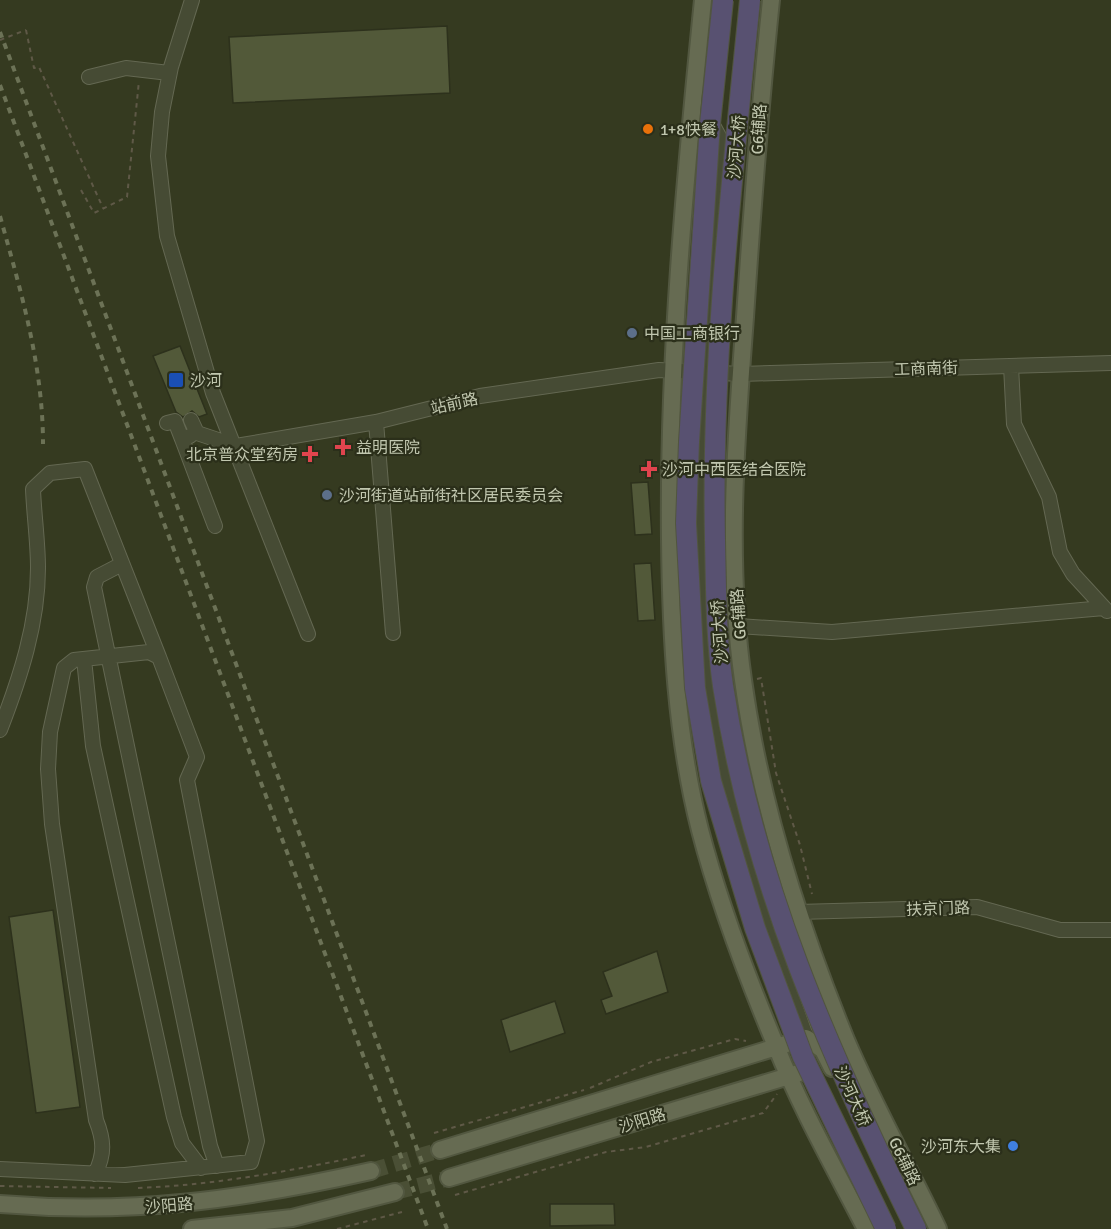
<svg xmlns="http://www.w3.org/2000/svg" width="1111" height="1229" font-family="Signika,'Noto Sans SC',sans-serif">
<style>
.building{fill:#525939;stroke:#2d311c;stroke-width:1.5}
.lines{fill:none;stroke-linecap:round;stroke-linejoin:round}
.major-tunnel{stroke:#4a4f35;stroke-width:16;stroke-dasharray:16 8;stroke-linecap:butt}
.minor-casing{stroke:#646852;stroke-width:16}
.major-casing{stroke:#525740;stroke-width:20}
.path{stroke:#5f5947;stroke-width:2;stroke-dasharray:4.5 4.5;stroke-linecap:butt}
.minor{stroke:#464b34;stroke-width:14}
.major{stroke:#666b52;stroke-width:16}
.rail{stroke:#6c7256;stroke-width:4;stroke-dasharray:6 6;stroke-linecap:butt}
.highway-bridge-casing{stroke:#51553f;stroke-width:22;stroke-linecap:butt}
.path-bridge{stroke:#5f5947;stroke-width:2;stroke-dasharray:4.5 4.5;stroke-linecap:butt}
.highway-bridge{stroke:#585171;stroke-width:20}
.food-dot{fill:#e8710a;stroke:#2b2f1a;stroke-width:2}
.service-dot{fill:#5c6f8a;stroke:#2b2f1a;stroke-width:2}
.transit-dot{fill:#1a4fb4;stroke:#2b2f1a;stroke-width:2}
.health-dot{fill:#e0444e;stroke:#2b2f1a;stroke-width:2}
.shop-dot{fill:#3f7fe0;stroke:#2b2f1a;stroke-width:2}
.labels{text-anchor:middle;stroke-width:4.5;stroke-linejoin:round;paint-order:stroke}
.poi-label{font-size:16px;fill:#c1c7af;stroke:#2b2f1a;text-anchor:start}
.street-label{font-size:16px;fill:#c1c7af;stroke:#2b2f1a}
</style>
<rect width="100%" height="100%" fill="#353a20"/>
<path class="building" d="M447,26l3,67 -217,10 -4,-66z
M180,346l27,68 -8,3 -7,-6 -9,6 -7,-5 -23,-56z
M648,482l4,52 -17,1 -4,-52z
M651,563l4,57 -17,1 -4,-57z
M53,910l27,197 -44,6 -27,-196z
M657,951l11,41 -62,22 -5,-14 11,-4 -9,-24z
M555,1001l10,32 -55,19 -9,-32z
M550,1204h64l1,21 -65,1z"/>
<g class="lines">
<path class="major-tunnel" d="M371,1171l69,-21
M395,1192l54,-14"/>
<defs>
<path id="minor" d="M192,0l-21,67 -9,45 -4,44 9,80 46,157 95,241
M89,77l37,-9 43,5
M694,90l26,48 -18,306v141l8,99 6,45 27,120 23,76 44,122
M1011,366l3,58 35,73 11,55 13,22 34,37
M191,420l6,13 39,13
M376,422l17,211
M167,423l8,-2 7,18 8,-3
M182,439l33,87
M236,446l140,-24 104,-26 179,-26 82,4 370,-11
M122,564l-25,13 -3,10 116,559 7,20
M738,626l94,6 272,-24
M84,659l9,87 81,371 8,26 19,25
M0,730c20,-52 38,-106 38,-162 0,-26 -4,-53 -5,-79l17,-16 35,-4 74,188
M798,912l179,-5 83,23h51
M0,1169l125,6 126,-13 6,-21 -70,-361 10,-23 -38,-100 -10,-5 -75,8 -10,8 -14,64 -2,37 4,55 44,296c8,20 9,34 -1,54"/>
<path id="major" d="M703,0c-18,179 -35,360 -33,540 1,96 6,196 30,290 19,73 47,147 76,216 25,63 59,123 90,183
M771,0c-11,106 -19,211 -26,317 -9,120 -19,243 -2,363 17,123 56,245 103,360 27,64 62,126 92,189
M440,1150l366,-112 17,12 9,18
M449,1178l350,-105
M0,1204c132,11 242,-4 371,-33
M192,1229l100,-11 103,-26"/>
</defs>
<use href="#minor" class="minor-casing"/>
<use href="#major" class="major-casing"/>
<path class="path" d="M26,30l8,38 5,-1 64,141
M81,190l13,23 33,-16 12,-116
M757,679l4,-1 15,95 24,72 12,49
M590,1088l61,-26 84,-23 11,2
M434,1133l150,-43
M0,1186l111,2
M138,1188c77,-3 152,-17 228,-33
M455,1195l151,-43 40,-5 117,-34 14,-19
M337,1229l65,-17"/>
<use href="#minor" class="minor"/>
<use href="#major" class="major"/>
<path class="rail" d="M0,32l447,1197
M0,85l428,1144
M0,216c21,76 43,149 43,228"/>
<defs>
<path id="highway-bridge" d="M723,0l-13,124 -21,318 -3,81 9,165 16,93 44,147 48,129 83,172
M750,0c-18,179 -39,360 -35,540 1,48 1,98 8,146 30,196 106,367 193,543"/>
</defs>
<use href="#highway-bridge" class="highway-bridge-casing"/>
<path class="path-bridge" d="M0,40l26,-10"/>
<use href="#highway-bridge" class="highway-bridge"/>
</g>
<circle class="food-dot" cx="648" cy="129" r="6"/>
<g class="service-dot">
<circle cx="632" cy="333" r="6"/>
<circle cx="327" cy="495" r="6"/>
</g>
<rect class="transit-dot" x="168" y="372" width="16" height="16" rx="3"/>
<g class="health-dot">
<path d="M340 438h6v6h6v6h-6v6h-6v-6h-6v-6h6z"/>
<path d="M307 445h6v6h6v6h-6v6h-6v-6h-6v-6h6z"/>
<path d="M646 460h6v6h6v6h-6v6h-6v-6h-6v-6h6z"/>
</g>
<circle class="shop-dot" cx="1013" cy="1146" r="6"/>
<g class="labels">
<g class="poi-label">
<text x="660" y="135">1+8快餐</text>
<text x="644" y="339">中国工商银行</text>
<text x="190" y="386">沙河</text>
<text x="356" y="453">益明医院</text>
<text x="298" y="460" text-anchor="end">北京普众堂药房</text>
<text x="662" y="475">沙河中西医结合医院</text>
<text x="339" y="501">沙河街道站前街社区居民委员会</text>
<text x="1001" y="1152" text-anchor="end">沙河东大集</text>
</g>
<g class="street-label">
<text transform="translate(758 129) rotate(-86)" y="6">G6辅路</text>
<text transform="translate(736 147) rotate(-85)" y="6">沙河大桥</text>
<text transform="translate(926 368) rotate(-2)" y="6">工商南街</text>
<text transform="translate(454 403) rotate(-13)" y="6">站前路</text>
<text transform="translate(738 614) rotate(-94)" y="6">G6辅路</text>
<text transform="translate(719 632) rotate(-94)" y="6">沙河大桥</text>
<text transform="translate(938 908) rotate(-2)" y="6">扶京门路</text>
<text transform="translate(853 1096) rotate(65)" y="6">沙河大桥</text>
<text transform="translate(642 1120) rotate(-17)" y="6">沙阳路</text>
<text transform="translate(905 1161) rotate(64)" y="6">G6辅路</text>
<text transform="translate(169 1205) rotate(-5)" y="6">沙阳路</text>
</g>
</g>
</svg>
